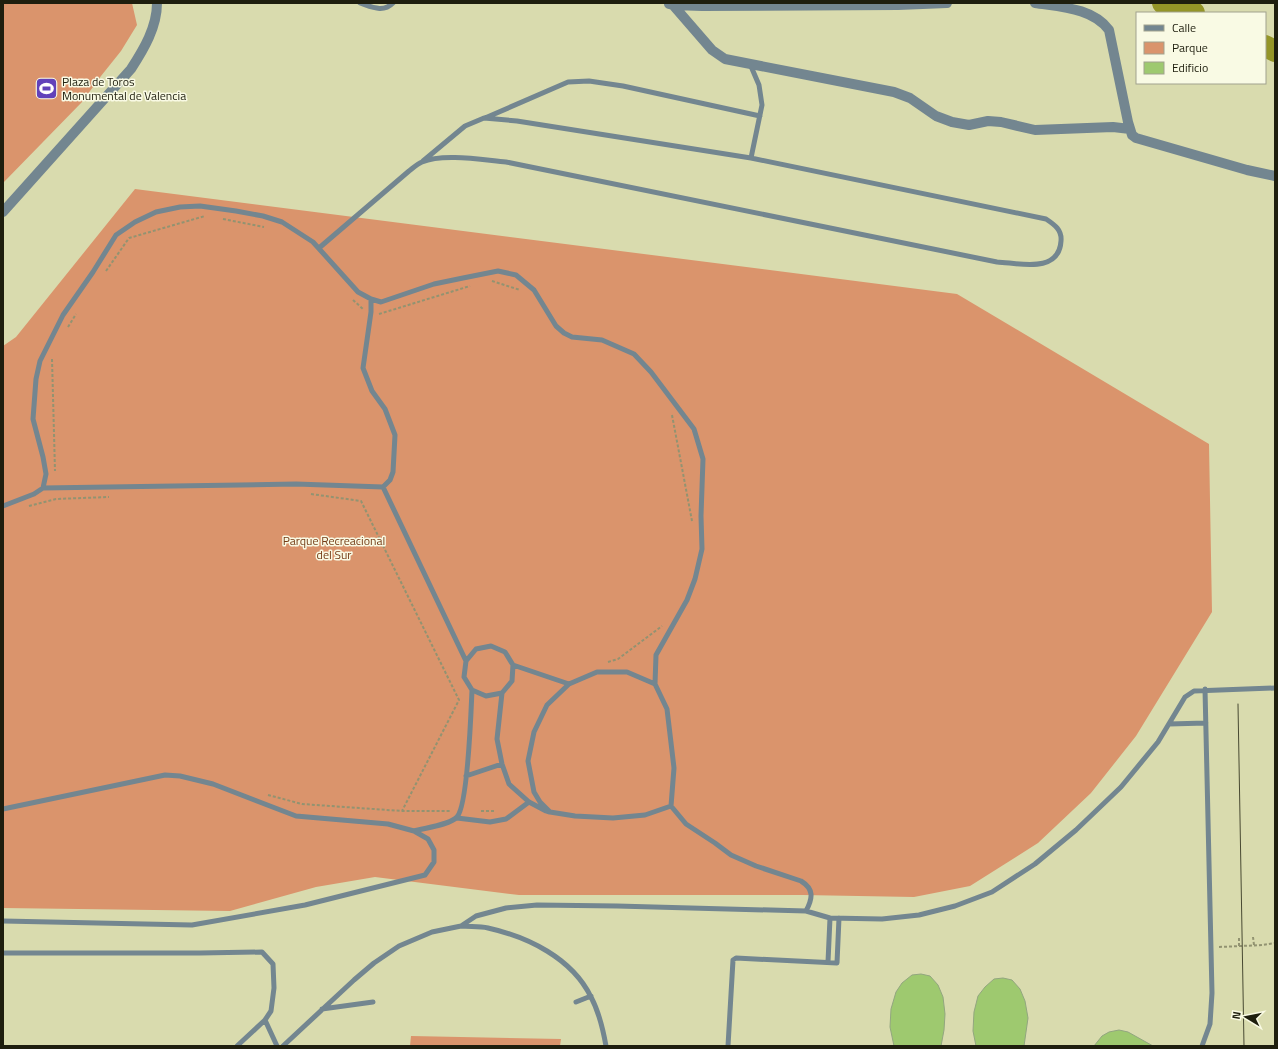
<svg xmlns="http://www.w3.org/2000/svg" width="1278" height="1049" font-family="'Titillium Web',sans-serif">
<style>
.green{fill:#da946c}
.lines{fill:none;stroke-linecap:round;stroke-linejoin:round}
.river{stroke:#949527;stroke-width:22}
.building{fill:#9ec96f;stroke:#92a67f}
.path{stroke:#929371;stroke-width:2;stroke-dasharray:3 2;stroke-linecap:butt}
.service{stroke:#738690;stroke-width:5}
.minor{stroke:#738690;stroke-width:10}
.tram{stroke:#484932;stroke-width:1}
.labels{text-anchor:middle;stroke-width:3;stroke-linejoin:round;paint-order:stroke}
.poi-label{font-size:12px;fill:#1e1e0e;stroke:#f9fae4;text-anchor:start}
.park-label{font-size:12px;fill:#733a14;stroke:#f9fae4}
</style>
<rect width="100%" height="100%" fill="#d9dbae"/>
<path class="green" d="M3,3h129l5,22 -16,26 -20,25 -19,26 -79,81z
M135,189l822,105 252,150 3,168 -76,124 -45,57 -53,50 -68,43 -56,11 -111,-2h-284l-144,-18 -59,10 -86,24 -227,-3v-562l13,-9z
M411,1036l150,3 -1,7h-150z"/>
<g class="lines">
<path class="river" d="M1163,3l31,10
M1265,46l10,5"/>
</g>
<path class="building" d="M921,974l9,2 8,9 5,12 2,17 -1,16 -3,16h-47l-4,-19 1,-18 5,-17 6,-9 10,-8z
M1003,978l9,2 8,9 5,12 3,17 -4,28h-48l-3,-15 1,-19 4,-16 7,-9 9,-8z
M1119,1030l9,2 25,14h-59l8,-10 7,-4z"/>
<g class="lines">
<path class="path" d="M223,219l41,8
M106,271l23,-33 76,-22
M492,281l28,9
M353,300l10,9
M379,314l91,-28
M68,327l8,-13
M52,359l3,112
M672,415l20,106
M311,494l50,7 98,199 -57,111
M29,506l27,-7 53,-2
M608,662l10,-3 44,-33
M268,795l34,9 100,7h48
M481,811h15
M1253,937l1,8
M1239,938v8
M1219,947l44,-2 12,-2"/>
<path class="service" d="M360,3c12,4 23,10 33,0
M485,118l83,-36 21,-1 34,5 137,30
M423,161l42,-35 19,-8 33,3 234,37
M319,248l90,-77c4,-3 8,-7 13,-9 21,-9 61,-2 84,0l491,100c22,1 62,12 64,-21 1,-11 -6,-16 -15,-22l-295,-61 11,-53 -3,-20 -9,-21
M383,487l83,174
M43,488l253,-4 87,3 7,-7 3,-8 2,-37 -10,-26 -13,-18 -9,-23 8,-56v-13
M3,506l31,-12 9,-6 3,-14 -3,-17 -10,-38 3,-40 4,-18 23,-46 30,-43 23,-37 19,-13 21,-10 24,-5 20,-1 36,5 27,5 19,6 31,20 45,50 13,7 10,3 53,-18 29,-6 35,-7 18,4 18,15 22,36 8,7 8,4 30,3 32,14 17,18 43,57 9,30 -2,57 1,33 -7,30 -8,21 -31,55 -1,29 12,25 7,59 -3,38 15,18 29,19 16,12 25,11 45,15c13,8 12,17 5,30
M491,646l14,6 8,13 -1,16 -10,12 -16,3 -14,-6 -8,-13 2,-16 10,-12z
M513,665l56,19
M655,684l-28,-12h-30l-28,12 -22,21 -13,27 -6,29 6,31 6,10 10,10 25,4 38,2 32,-3 26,-9
M502,693l-5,46 5,25 7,20 20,18 17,9 3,1
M1169,724l37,-1
M466,776l36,-12
M3,809l162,-34 15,1 33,8 83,32 92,8 26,7 14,8 6,11v12l-9,13 -120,30 -113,20 -189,-4
M457,818l33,4 16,-3 23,-17
M414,831c10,-3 36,-6 43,-14 11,-12 14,-105 15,-127
M461,926c9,1 18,0 27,2 40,9 84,30 103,69 8,15 12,32 15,49
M3,953h197l62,-1 11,12 1,24 -3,23 -6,9 -28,26
M828,962l2,-44
M576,1002l15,-6
M322,1009l51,-7
M265,1020l12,26
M283,1046l71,-66 20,-17 25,-17 33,-14 29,-6 15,-10 30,-8 31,-3 80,1 189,5 24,7 52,1 37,-4 36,-9 37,-14 43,-28 41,-34 45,-43 37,-45 27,-45 9,-6 81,-3
M728,1046l5,-86 3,-2 101,5 2,-45
M1202,1046l8,-22 2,-31 -7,-304"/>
<path class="minor" d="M1035,3c26,4 58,5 74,27l19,92 4,13 4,3 111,32 28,6
M669,4l4,1 29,1 196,-1 49,-2
M673,5l39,45 13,9 169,33 16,6 26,18 16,6 17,3 19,-4 13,1 34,8 78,-3 17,2
M3,212l128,-143c13,-20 26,-42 26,-66"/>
<path class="tram" d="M1238,704l6,342"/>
</g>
<defs>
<symbol id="stadium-square" viewBox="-11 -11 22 22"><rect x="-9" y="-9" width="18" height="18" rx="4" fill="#6142ba" stroke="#f9fae4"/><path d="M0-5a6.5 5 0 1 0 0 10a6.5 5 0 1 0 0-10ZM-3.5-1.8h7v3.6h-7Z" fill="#fff"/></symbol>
</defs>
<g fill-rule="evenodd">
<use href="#stadium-square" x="34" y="76" width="25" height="25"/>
</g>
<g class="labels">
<g class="poi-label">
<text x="62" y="86">Plaza de Toros<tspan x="62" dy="14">Monumental de Valencia</tspan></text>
</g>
<g class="park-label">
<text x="334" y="545">Parque Recreacional<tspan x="334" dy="14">del Sur</tspan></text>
</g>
</g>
<rect width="1278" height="1049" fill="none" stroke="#1e1e0e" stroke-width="8"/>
<rect x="1136" y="12" width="130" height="72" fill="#f9fae4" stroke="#a1a28e"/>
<rect x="1144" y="25" width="20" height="6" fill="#738690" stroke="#a1a28e"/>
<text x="1172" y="32" font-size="12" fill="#1e1e0e">Calle</text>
<rect x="1144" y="42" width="20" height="12" fill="#da946c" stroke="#a1a28e"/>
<text x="1172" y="52" font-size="12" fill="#1e1e0e">Parque</text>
<rect x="1144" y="62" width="20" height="12" fill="#9ec96f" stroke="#a1a28e"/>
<text x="1172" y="72" font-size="12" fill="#1e1e0e">Edificio</text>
<g transform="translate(1246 1017) rotate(280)" stroke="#f9fae4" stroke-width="3" paint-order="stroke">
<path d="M0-3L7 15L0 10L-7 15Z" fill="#1e1e0e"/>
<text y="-6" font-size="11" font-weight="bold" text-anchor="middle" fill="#1e1e0e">N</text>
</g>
</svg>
